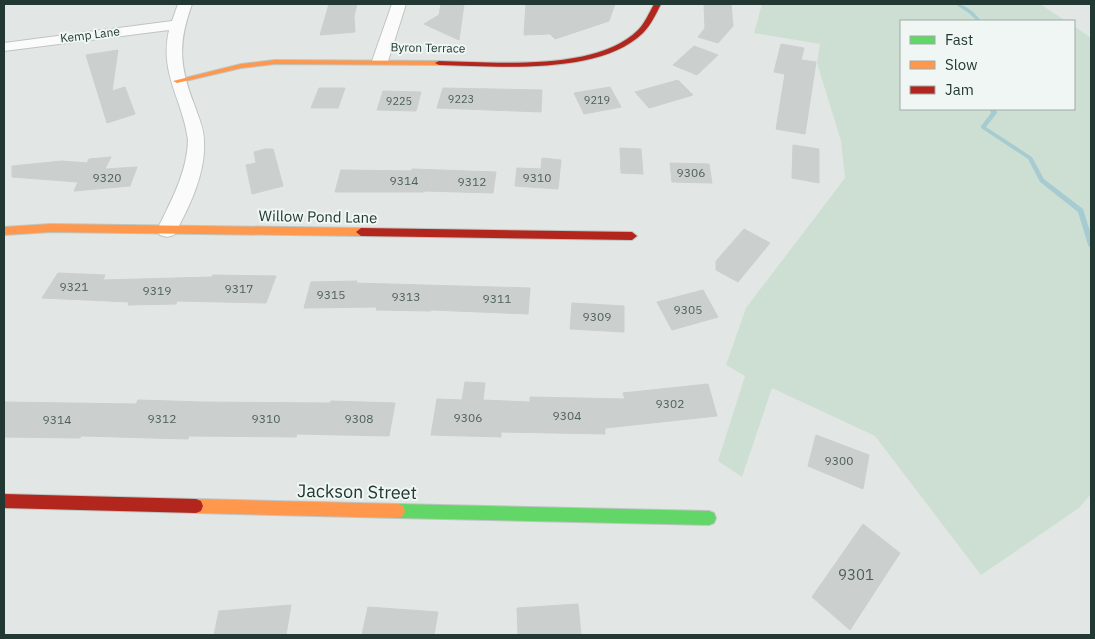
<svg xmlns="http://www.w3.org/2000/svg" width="1095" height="639" font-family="'IBM Plex Sans',sans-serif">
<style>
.green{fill:#cddfd2}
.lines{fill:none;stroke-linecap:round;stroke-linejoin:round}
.stream{fill:#a6ccd1;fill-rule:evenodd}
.building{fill:#cbd0ce;stroke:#cbd0ce}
.street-casing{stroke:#bfc4c2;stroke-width:2}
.fast-casing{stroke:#bec5c2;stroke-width:2}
.slow-casing{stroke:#bec5c2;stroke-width:2}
.jam-casing{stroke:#bec5c2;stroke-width:2}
.street{fill:#fbfbfb;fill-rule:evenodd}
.fast{fill:#63d668;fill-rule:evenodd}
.slow{fill:#ff974d;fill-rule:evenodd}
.jam{fill:#b3261e;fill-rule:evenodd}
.labels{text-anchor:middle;stroke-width:4;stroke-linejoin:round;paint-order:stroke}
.far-number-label{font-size:11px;fill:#4d5f5a}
.far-street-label{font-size:12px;fill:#223832;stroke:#f0f6f3}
.number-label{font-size:12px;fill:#4d5f5a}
.street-label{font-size:15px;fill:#223832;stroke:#f0f6f3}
.near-number-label{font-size:15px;fill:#4d5f5a}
.near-street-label{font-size:18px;fill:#223832;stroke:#f0f6f3}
</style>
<rect width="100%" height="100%" fill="#e2e7e5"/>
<path class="green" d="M762,4h278l26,17h-165v88h173v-83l17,12v456l-12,14 -98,67 -106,-139 -103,-48 -30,89 -24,-16 27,-85 -19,-11 20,-57 99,-130 -4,-37 -24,-78 3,-19 -66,-11z"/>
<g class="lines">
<path class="stream" d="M955,4c11,0 20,9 26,17h-4l-7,-7z
M990,109h6l1,4 -11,14 46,30 12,22 39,30 8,25v13h-2l-1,-2 -10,-33 -38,-30 -12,-23 -47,-31v-2l10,-13z"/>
</g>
<path class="building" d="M329,4h28l-3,12 1,16 -35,3z
M441,4h23l-5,36 -35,-16 15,-9z
M526,4h89l-6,17 -54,18 -5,-5 -26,1z
M704,4h27l2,22 -15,17 -20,-6 7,-9z
M781,44l23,4 -3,12 15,2 -11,72 -29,-5 9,-55 -11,-2z
M694,46l24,9 -21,20 -24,-10z
M118,50l-6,41 13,-4 10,27 -28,9 -21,-68z
M678,80l15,15 -44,13 -14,-16z
M610,87l11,20 -37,7 -10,-21z
M319,88h26l-7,20h-27z
M443,88l99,2 -1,22 -104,-4z
M383,91l38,1 -5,19 -39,-1z
M793,145l26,4v34l-27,-5z
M620,148l21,1 2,25 -22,-1z
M265,149h8l10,37 -31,8 -6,-29 10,-2 -2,-11z
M111,157l-6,12 32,-2 -7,19 -56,5 4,-9 -66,-5v-11l50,-5 25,2 2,-4z
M542,158l19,2 -3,29 -43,-3 2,-18 24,1z
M670,163l39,1 3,19 -40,-1z
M412,169l84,3 -3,21 -68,-2 -1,1h-89l6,-22 70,1z
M744,229l26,14 -32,39 -22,-12v-9z
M58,273l47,2 -2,5 109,-3 1,-2 63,1 -10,27 -89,-2 -1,3 -48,1 1,-3 -87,-4z
M357,281l-1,2 174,5 -2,26 -97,-4v1l-55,-1 1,-3 -73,1 7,-26z
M703,290l15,27 -46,13 -15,-28z
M572,303l52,3v26l-54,-3z
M465,382l20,1 -2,17 47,2v-5l95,2 -2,-6 85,-9 9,32 -112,12v6l-104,-2v5l-70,-2 6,-36 25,1z
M138,400l64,2 128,1 1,-2 64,2 -6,33 -92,-2 -1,3 -107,-1 -1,3 -107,-3 -1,2 -76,-1v-35l132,2z
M816,435l53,20 -6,34 -55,-23z
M863,524l37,29 -50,77 -38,-33z
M578,604l3,31h-63l-1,-27z
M291,605l-5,30h-72l5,-24z
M368,607l70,5 -4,23h-72z"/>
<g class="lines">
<defs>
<path id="street" d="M178,4h14c-14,39 -13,61 2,100 4,12 10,24 10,37 2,32 -15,67 -30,94l-7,2 -7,-2 -3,-5c14,-29 30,-57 31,-90 -5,-40 -29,-66 -19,-110l-165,21v-8l168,-22z
M392,4h14l-18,57 -3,3h-10l-3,-3z"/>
<path id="fast" d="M398,504l311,7 5,2 2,5 -2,5 -5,2 -311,-7 -5,-2 -2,-5 2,-5z"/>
<path id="slow" d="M275,60l164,1 4,2 -4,2 -164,-1 -34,4 -64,15 -4,-2 68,-17z
M51,224l310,4 5,4 -5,4 -310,-4 -47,3v-8z
M196,499l202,5 5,2 2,5 -2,5 -5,2 -202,-5 -5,-2 -2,-5 2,-5z"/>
<path id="jam" d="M654,4h7c-5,10 -10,21 -18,29 -44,43 -147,33 -204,32l-4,-2 4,-2c55,1 157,11 199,-31 7,-7 11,-17 16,-26z
M361,228l271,4 5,4 -5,4 -271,-4 -5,-4z
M4,494l192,5 5,2 2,5 -2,5 -5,2 -192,-5z"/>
</defs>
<use href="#street" class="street-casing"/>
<use href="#fast" class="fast-casing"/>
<use href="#slow" class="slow-casing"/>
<use href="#jam" class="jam-casing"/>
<use href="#street" class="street"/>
<use href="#fast" class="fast"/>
<use href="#slow" class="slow"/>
<use href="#jam" class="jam"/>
</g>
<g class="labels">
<g class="far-number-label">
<text x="461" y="103">9223</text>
<text x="597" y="104">9219</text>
<text x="399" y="105">9225</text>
</g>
<g class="far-street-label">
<text transform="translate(90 35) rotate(-7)" y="4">Kemp Lane</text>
<text transform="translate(428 48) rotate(1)" y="4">Byron Terrace</text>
</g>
<g class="number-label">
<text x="691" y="177">9306</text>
<text x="107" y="182">9320</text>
<text x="537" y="182">9310</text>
<text x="404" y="185">9314</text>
<text x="472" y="186">9312</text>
<text x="74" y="291">9321</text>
<text x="239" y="293">9317</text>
<text x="157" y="295">9319</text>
<text x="331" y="299">9315</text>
<text x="406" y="301">9313</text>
<text x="497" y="303">9311</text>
<text x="688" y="314">9305</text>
<text x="597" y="321">9309</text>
<text x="670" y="408">9302</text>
<text x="567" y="420">9304</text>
<text x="468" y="422">9306</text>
<text x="162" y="423">9312</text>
<text x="266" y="423">9310</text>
<text x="359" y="423">9308</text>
<text x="57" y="424">9314</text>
<text x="839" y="465">9300</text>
</g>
<g class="street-label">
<text transform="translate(318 217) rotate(1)" y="5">Willow Pond Lane</text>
</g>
<g class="near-number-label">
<text x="856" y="580">9301</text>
</g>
<g class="near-street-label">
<text transform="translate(357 492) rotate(1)" y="6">Jackson Street</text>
</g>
</g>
<rect width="1095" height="639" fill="none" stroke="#223832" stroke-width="10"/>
<rect x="900" y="20" width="175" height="90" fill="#f0f6f3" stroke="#9eaaa6"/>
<rect x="910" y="36" width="25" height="8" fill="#63d668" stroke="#9eaaa6"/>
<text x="945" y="45" font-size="15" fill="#223832">Fast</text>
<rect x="910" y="61" width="25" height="8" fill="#ff974d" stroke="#9eaaa6"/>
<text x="945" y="70" font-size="15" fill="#223832">Slow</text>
<rect x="910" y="86" width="25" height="8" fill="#b3261e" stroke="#9eaaa6"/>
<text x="945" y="95" font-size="15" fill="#223832">Jam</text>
</svg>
